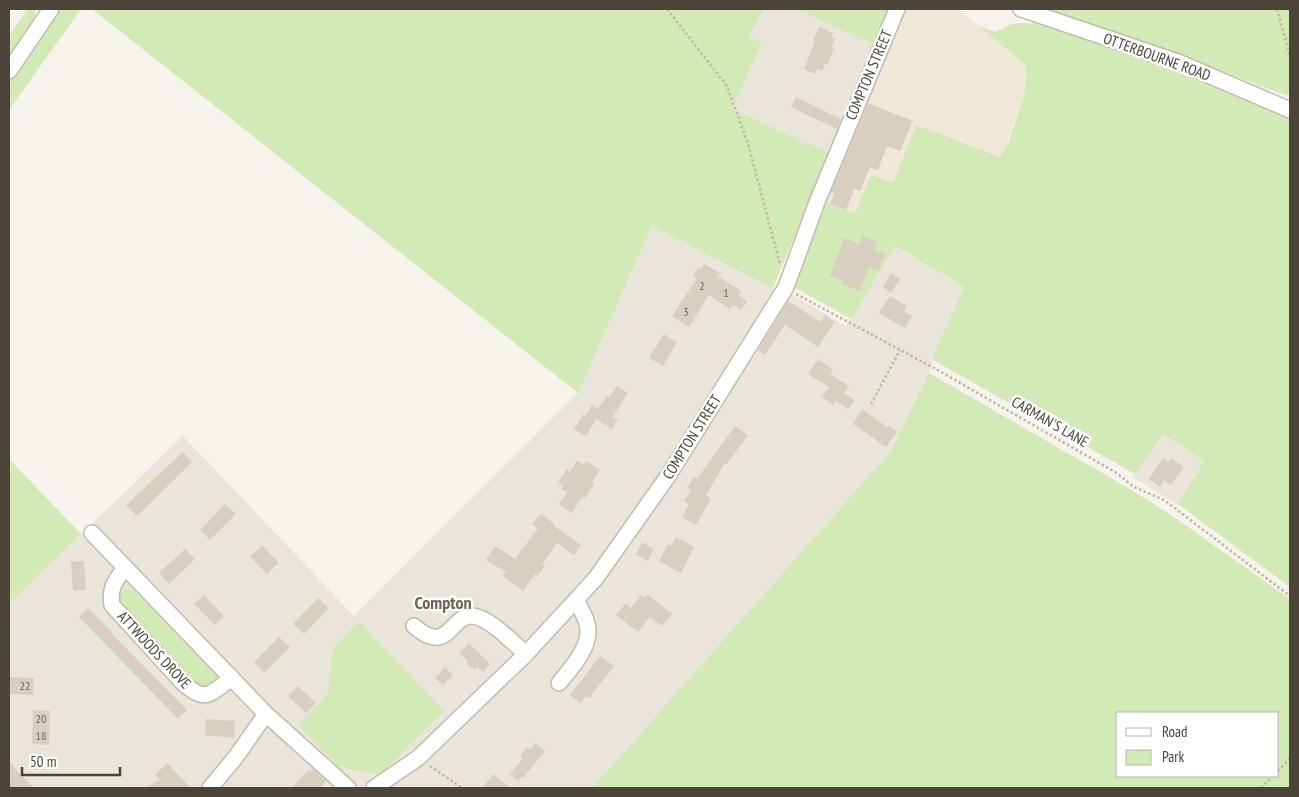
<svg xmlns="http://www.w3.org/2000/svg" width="1299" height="797" font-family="'PT Sans Narrow',sans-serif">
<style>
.residential{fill:#eae5da}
.education{fill:#efe8d6}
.green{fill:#d2eab5;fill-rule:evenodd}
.building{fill:#d8cfc1}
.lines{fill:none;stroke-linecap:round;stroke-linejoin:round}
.minor-casing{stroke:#c2bbae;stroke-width:18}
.path{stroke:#c4b79f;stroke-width:2.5;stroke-dasharray:2.5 2.5;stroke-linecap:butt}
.minor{stroke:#fff;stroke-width:15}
.labels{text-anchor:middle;stroke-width:5;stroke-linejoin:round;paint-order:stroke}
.number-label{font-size:12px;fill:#6e675b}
.street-label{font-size:15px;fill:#4b4439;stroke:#fff}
.quarter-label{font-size:18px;font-weight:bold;fill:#6e6250;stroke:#fff}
</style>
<rect width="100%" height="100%" fill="#f6f3ec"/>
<path class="residential" d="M764,9h32l77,35 -44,109 -97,-44 30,-66 -13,-7z
M652,226l121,62 18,6 55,32 49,-80 69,41 -26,57 -9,29 -39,79 -298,336h-583v-184l174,-168 171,180 224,-223z
M1164,434l41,27 -27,44 -46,-28z"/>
<path class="education" d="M905,9h54l67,57 -1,25 -18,51 -7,15 -30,-12 -77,38 -22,-8 -16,39 -32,-13 75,-178z"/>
<path class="green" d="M27,9h8l1,13 -27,39v-25z
M59,9h22l-72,101v-27z
M92,9h672l-15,27 13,7 -30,66 97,44 -56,135 -121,-62 -74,167z
M796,9h92l-15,35z
M1046,9h244v81l-3,6 -90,-34 48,35 45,21v469l-112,-83 26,-43 -40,-27 -29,40 -202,-114 5,-16 26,-57 -25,-15 26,-48 -26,48 -44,-26 -44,73 -59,-33 31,-85 32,13 16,-39 22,8 23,-58 84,32 8,-14 17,-51 1,-26 -48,-41 17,7c5,-2 10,-5 14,-7 15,-5 37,0 51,5l5,-15z
M929,373l196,113 46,29 119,84v189h-698l298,-336zM1118,713h160v63h-160z
M9,459l72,75 -72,70z
M125,589h8l85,86 -3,7 -4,5 -12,1 -81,-84 -1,-7z
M359,621l85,90 -64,64 -41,-8 -41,-42 30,-31 5,-46z"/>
<path class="building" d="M819,27l14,6 -2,4 4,2 -4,8 3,1 -7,17 -2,-1 -3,7 -5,-2 -2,5 -11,-5 11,-28 -2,-1z
M796,97l45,22 -4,10 -46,-22z
M868,103l45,18 -13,30 -13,-5 -9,24 -8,-3 -10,24 -6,-2 -8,21 -16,-6 4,-11 -3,-1z
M862,236l15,6 -3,8 11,4 -6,17 -10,-4 -9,24 -18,-7 1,-3 -13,-5 14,-38 16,6z
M704,264l16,9 -2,3 23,15 -2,4 8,6 -6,9 -8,-5 -3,4 -21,-14 -20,32 -17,-11 25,-38 -4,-2 5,-9 3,2z
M891,273l9,6 -9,14 -8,-6z
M890,296l17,10 -3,5 8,5 -7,12 -26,-15z
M788,301l32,21 5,-7 10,7 -17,25 -33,-22 -20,30 -7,-5z
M664,334l13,8 -14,24 -14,-8z
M818,359l15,10 -3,5 19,12 -5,7 11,7 -7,9 -12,-8 -3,4 -11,-8 7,-10 -21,-13z
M617,386l11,7 -15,24 5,3 -6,9 -16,-10 -10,17 -12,-7 9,-15 2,2 7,-11 6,4 9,-13 2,2z
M862,409l25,18 1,-2 9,6 -11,16 -33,-23z
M735,426l13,9 -21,29 -2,-1 -19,32 5,4 -15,26 -14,-8 7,-13 -5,-3 7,-11 -4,-2 7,-11 3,2z
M183,452l9,10 -55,54 -11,-11z
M1163,458l6,3 2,-3 13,9 -13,18 -7,-5 -4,7 -11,-8z
M577,461l7,4 2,-4 14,9 -8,12 2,2 -9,14 -3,-1 -10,16 -13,-9 8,-12 -6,-3 2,-3 -5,-3 9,-14 3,3z
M225,504l11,10 -26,26 -10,-10z
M539,515h4l11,9v2l27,19 -7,10 -17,-12 -15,21 3,2 -7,10 -3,-2 -12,17 -20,-15 3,-4 -20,-12 9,-14 20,13 23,-31 -6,-4z
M676,537l18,10 -13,26 -22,-12 9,-17 3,2z
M642,542l12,7 -6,12 -12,-6z
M262,545l17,18 -12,11 -17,-17z
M185,549l10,10 -26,25 -10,-11z
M84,561l2,29 -13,1 -2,-29z
M647,594l25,20 -10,12 -12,-9 -12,15 -22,-17 10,-12 5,5 10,-13 4,2z
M204,595l20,21 -9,9 -21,-21z
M318,598l11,10 -25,26 -11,-10z
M88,608l25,25 -1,1 75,76 -9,9 -99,-102z
M279,637l11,10 -26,26 -10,-11z
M469,643l21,21 -7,8 -6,-5 -3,3 -8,-7 2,-2 -9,-8z
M600,656l14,10 -25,32 -3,-2 -6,7 -10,-8z
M445,667l8,8 -10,10 -8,-7z
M9,677l25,1 -1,17 -24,-1z
M298,686l18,17 -10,10 -18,-17z
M33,710l17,1 -1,34 -17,-1z
M206,719l29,2 -1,17 -29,-3z
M535,743l10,8 -22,27 -2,-1 -3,4 -8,-7 13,-16 -3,-2 7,-9 3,3z
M9,762l10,11 15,15h-25z
M167,763l24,25h-47l16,-8 -5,-5z
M313,769l13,12 -6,7h-28l16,-18 2,2z
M493,774l18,14h-29z"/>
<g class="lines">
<defs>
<path id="minor" d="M1021,9l157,53 112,48
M9,71l42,-62
M92,533l174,181 82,74
M124,569c-9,12 -15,20 -12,36l70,77c24,22 27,12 50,-4
M414,626c35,31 36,-12 59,-10 17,2 40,27 53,38
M559,683c11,-13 28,-32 29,-50 1,-12 -7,-23 -12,-33
M210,788l25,-30 31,-44
M374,788l44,-30 108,-104 70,-76 72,-102 118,-189 31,-85 80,-193"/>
</defs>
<use href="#minor" class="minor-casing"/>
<path class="path" d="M667,9l60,77 21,58 32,120
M1277,9l13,47
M796,294l138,74 181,104 19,15 30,13 126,96
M871,404l29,-54
M430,766l32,22
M1278,771l12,-13
M1261,788l12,-12"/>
<use href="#minor" class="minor"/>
</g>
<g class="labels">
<g class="number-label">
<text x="702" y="290">2</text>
<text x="726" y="297">1</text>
<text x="686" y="316">3</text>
<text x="25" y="690">22</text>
<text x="41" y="723">20</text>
<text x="41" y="740">18</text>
</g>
<g class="street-label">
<text transform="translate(1157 57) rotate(20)" y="5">OTTERBOURNE ROAD</text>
<text transform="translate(869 75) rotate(-67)" y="5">COMPTON STREET</text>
<text transform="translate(1050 422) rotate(30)" y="5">CARMAN'S LANE</text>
<text transform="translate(692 437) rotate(-58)" y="5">COMPTON STREET</text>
<text transform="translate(154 650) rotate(47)" y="5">ATTWOODS DROVE</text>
</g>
<g class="quarter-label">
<text x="443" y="609">Compton</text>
</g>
</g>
<rect width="1299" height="797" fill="none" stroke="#4b4439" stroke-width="20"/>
<rect x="1116" y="712" width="162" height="65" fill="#ffffff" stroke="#b7b4b0"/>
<rect x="1126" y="728" width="25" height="8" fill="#ffffff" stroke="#b7b4b0"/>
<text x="1162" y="737" font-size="15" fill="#4b4439">Road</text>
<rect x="1126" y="750" width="25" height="15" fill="#d2eab5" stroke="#b7b4b0"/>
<text x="1162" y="762" font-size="15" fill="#4b4439">Park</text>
<path d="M22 767v8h98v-8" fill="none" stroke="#4b4439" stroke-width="2.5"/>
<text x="30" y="767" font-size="15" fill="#4b4439" stroke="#ffffff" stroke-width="4" paint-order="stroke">50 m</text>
</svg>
